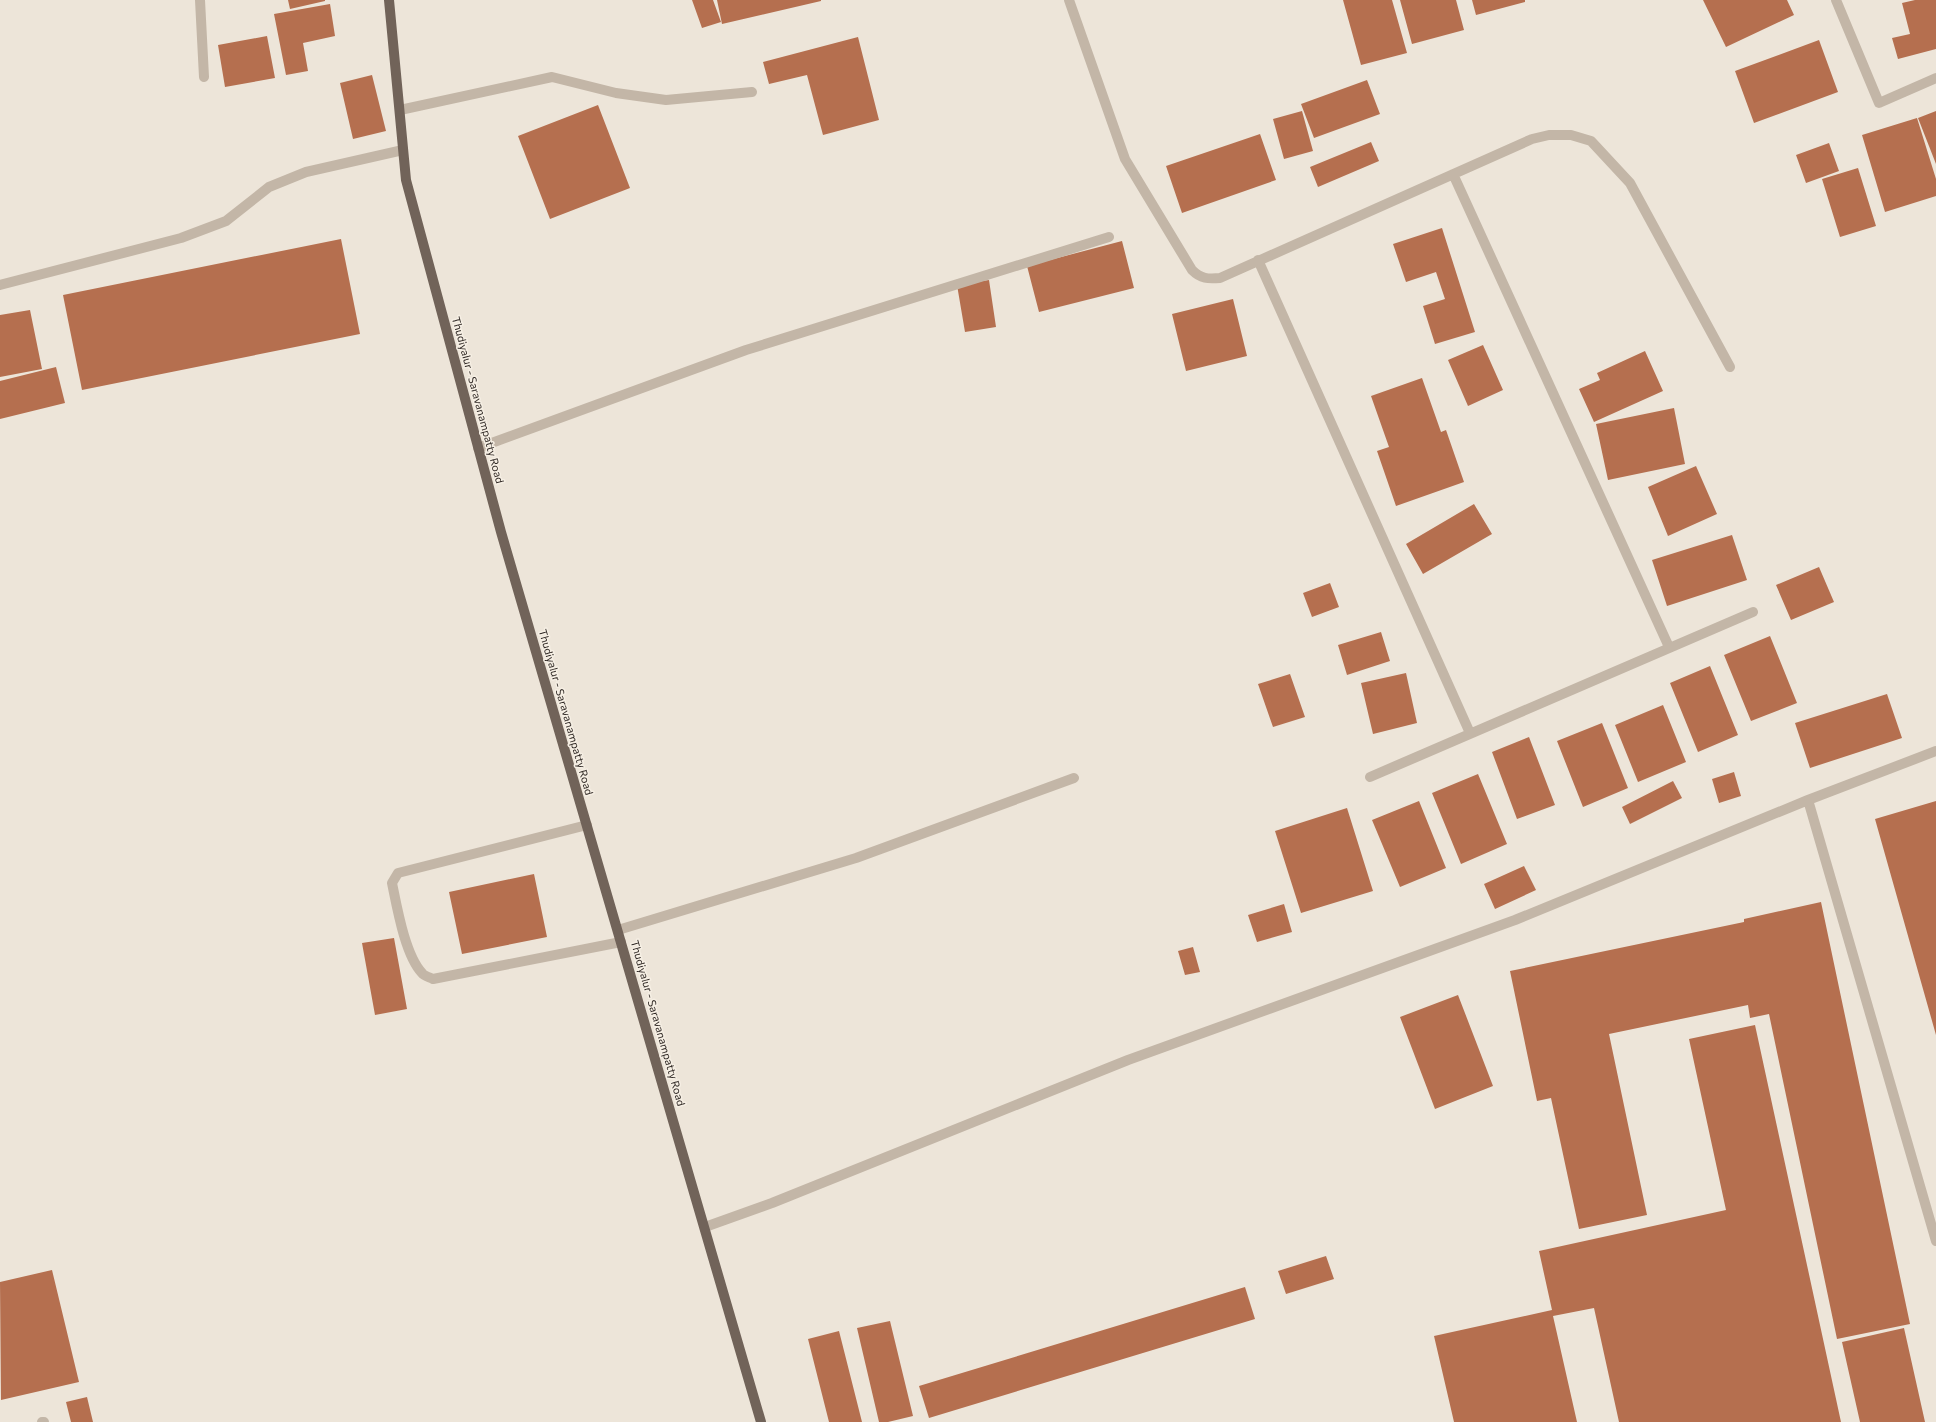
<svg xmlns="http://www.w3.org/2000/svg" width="1936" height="1422" font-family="Commissioner,sans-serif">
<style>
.building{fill:#b56f4f}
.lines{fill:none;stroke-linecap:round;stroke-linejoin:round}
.minor{stroke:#c3b6a7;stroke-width:10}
.major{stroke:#716359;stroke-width:10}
.labels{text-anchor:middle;stroke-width:3;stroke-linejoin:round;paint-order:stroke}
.street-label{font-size:11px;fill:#312a26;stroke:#f6efe4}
</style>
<rect width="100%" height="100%" fill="#ede5d9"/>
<path class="building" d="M288,0h37v1l-35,8z
M692,0h21l8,22 -19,6z
M717,0h104v1l-99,23z
M1343,0h49l15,53 -46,12z
M1400,0h56l8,30 -52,14z
M1472,0h53v2l-49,13z
M1703,0h84l7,15 -68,32z
M1915,0h21v49l-38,10 -6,-21 18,-4 -8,-31z
M330,4l5,32 -32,7 5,28 -22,4 -12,-61z
M267,36l8,42 -50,9 -7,-42z
M858,37l21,83 -56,15 -16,-60 -38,9 -6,-22z
M1819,40l19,52 -84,31 -19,-52z
M372,75l14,56 -33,8 -13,-56z
M1367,80l13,34 -66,24 -13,-34z
M598,105l32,83 -80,31 -32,-83z
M1302,111l11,40 -29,8 -11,-40z
M1936,111v53l-18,-46z
M1917,118l19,61v17l-51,16 -23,-77z
M1260,134l16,46 -94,33 -16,-47z
M1371,142l8,19 -61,26 -8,-20z
M1829,143l10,28 -33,12 -10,-28z
M1858,168l18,58 -36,11 -18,-58z
M1442,228l33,104 -40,12 -12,-38 22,-7 -9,-27 -30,10 -13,-38z
M341,239l19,95 -278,56 -19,-95z
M1122,241l12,47 -95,24 -12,-46z
M989,280l7,47 -31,5 -8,-47z
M1233,299l14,57 -61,15 -14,-57z
M30,310l12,59 -42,8v-62z
M1483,345l20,45 -35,16 -20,-46z
M1645,351l18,40 -69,31 -15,-33 21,-9 -3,-7z
M56,367l9,36 -65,16v-38z
M1422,378l19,54 5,-2 18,52 -68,24 -19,-55 12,-4 -18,-51z
M1674,408l11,56 -77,16 -12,-56z
M1696,466l21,48 -49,22 -20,-49z
M1474,504l18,30 -69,40 -17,-30z
M1732,535l15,45 -80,26 -15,-46z
M1819,567l15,35 -43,18 -15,-35z
M1330,583l9,24 -27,10 -9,-24z
M1381,632l9,29 -43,14 -9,-30z
M1770,636l27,67 -46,18 -27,-66z
M1710,666l28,69 -40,17 -28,-69z
M1406,673l11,50 -44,11 -12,-51z
M1290,674l15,43 -32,10 -15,-43z
M1887,694l15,44 -92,30 -15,-45z
M1663,705l23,57 -48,20 -23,-57z
M1602,723l26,65 -45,19 -26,-66z
M1529,737l26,68 -38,14 -25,-67z
M1734,772l7,24 -22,7 -7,-24z
M1478,774l29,70 -46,20 -29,-71z
M1673,781l9,17 -52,26 -8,-17z
M1419,801l27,67 -46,19 -28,-67z
M1936,801v234l-61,-216z
M1347,808l26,83 -72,22 -26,-82z
M1524,866l12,24 -41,19 -11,-25z
M534,874l13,63 -85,17 -13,-62z
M1821,902l89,422 -73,15 -68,-325 -19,4 -2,-13 -139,29 38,181 -68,14 -28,-131 -14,3 -27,-130 234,-49v-3z
M1284,904l8,28 -35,10 -9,-27z
M394,938l13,71 -32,6 -13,-72z
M1193,947l7,25 -15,3 -7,-24z
M1458,995l35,91 -58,23 -35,-92z
M1755,1025l86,397h-222l-25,-114 -41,8 24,106h-123l-20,-86 118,-26 -13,-59 187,-41 -37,-171z
M1326,1256l8,23 -48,15 -8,-23z
M52,1270l27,112 -78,18 -1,-118z
M1245,1287l10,32 -326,99 -10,-32z
M890,1321l23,95 -25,6h-9l-22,-94z
M1904,1328l21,94h-65l-18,-80z
M839,1331l23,91h-33l-21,-83z
M87,1397l6,25h-22l-5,-20z"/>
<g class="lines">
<path class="minor" d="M200,0l4,77
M1069,0l56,159 67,111c9,9 16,9 28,8l312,-139 17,-4h22l20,6 39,42 100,184
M1836,0l43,103 57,-25
M400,110l152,-33 64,16 50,7 86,-8
M1453,174l216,473
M1258,260l212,473
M0,285l181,-47 45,-17 43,-34 37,-15 97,-22
M478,448l268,-98 363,-113
M1370,777l383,-165
M1808,800l128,441
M587,825l-189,48 -6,10c5,24 13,72 30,90 2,3 7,4 11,6l188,-37
M618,930l238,-72 218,-80
M705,1227l67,-24 356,-143 387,-140 293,-120 128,-49
M42,1422h2"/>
<path class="major" d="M389,0l17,180 95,352 260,890"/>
</g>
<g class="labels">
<g class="street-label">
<text transform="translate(478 400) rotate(75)" y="4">Thudiyalur - Saravanampatty Road</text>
<text transform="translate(566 712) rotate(74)" y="4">Thudiyalur - Saravanampatty Road</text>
<text transform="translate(658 1023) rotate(74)" y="4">Thudiyalur - Saravanampatty Road</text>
</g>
</g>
</svg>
